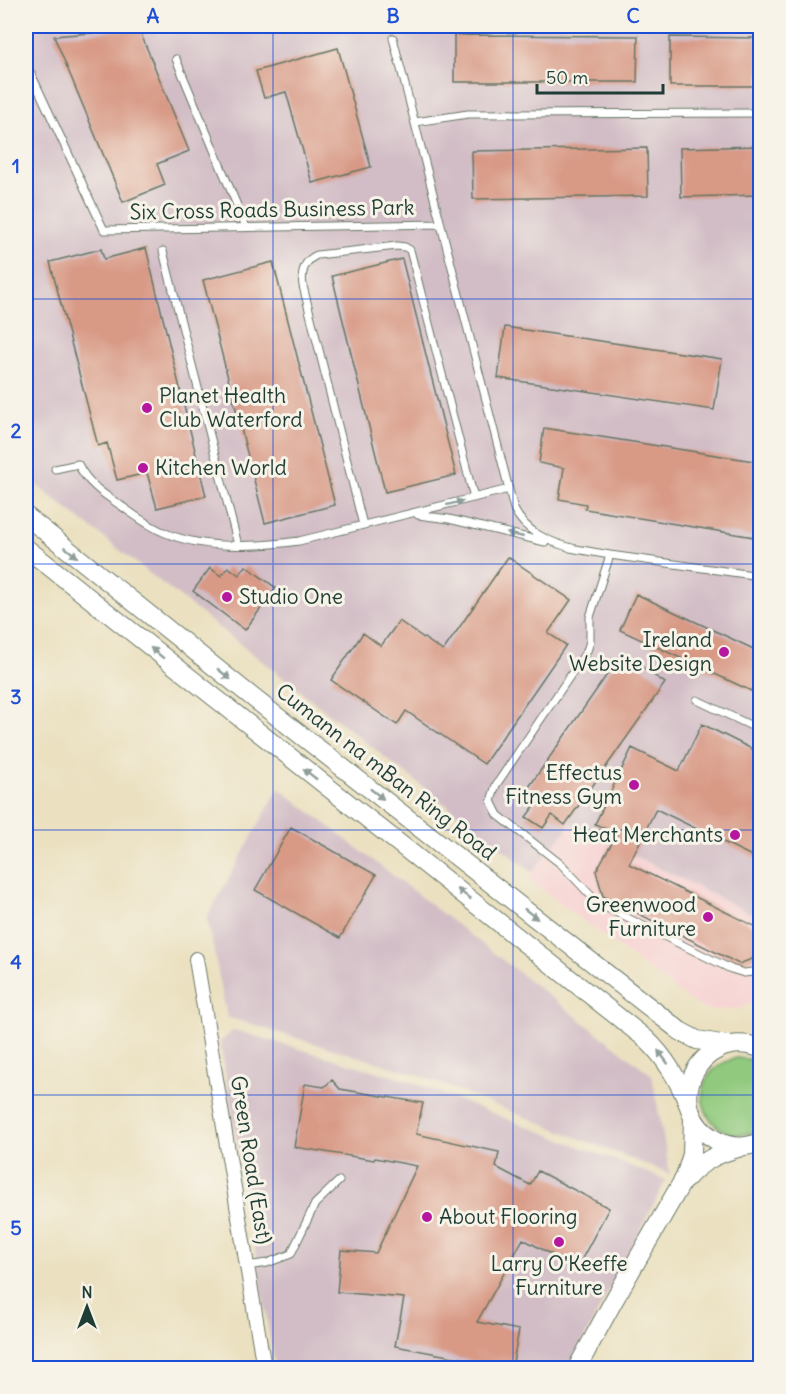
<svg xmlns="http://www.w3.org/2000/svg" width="786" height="1394" font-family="Delius,sans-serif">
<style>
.built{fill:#f7cfd1}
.industrial{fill:#d2bdc6}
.green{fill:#91ca7e;stroke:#588459;stroke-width:1.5}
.building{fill:#d89985}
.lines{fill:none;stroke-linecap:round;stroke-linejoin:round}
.lane-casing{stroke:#667665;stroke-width:9}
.street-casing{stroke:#667665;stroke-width:16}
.secondary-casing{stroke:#667665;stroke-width:20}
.lane{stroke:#fff;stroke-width:7}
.street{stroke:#fff;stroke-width:14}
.secondary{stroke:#fff;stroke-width:18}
.oneway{fill:#8f9e9a}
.grid{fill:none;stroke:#1d4ed8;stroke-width:1.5;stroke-opacity:0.55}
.poi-dot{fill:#b5179e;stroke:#f7f3e8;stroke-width:2}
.labels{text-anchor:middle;stroke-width:6;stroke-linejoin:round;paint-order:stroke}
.street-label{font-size:21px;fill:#1f3d34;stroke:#f7f3e8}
.poi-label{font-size:21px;fill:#1f3d34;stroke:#f7f3e8;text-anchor:start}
.neatline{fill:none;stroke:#1d4ed8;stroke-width:2}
.grid-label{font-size:20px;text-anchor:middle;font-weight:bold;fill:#1d4ed8}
</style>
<rect width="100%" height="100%" fill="#f7f3e8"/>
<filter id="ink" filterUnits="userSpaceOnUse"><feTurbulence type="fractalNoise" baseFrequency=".0167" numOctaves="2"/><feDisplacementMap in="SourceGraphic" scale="12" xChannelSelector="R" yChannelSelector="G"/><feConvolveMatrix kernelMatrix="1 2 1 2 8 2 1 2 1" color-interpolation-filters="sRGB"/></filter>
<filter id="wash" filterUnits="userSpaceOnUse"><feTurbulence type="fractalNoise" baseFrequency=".008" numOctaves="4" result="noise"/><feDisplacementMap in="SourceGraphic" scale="24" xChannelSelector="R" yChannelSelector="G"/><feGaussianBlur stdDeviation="1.35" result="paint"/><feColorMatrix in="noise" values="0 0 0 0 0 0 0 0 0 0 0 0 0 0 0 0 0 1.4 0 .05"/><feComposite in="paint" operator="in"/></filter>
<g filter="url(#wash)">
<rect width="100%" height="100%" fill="#ebe1c1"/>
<path class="built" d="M570,824l190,94v81l-23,10 -31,1 -17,-10 -160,-120 3,-8z"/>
<path class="industrial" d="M26,26h478l256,2v890l-189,-94 -39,48 -506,-395v-229l11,-17 -11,-20z
M279,788l373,287 18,99 -254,-100 -189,-57 -20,-100z
M234,1030l175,51 257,99 -97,188h-294l-55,-326z"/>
<path class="green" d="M736,1058l13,1 11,5v64c-49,29 -88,-51 -24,-70z"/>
<g id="blocks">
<path class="building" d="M139,29l50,122 -32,13 8,21 -42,17 -69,-166z
M454,35l184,1 -1,46h-183z
M670,37l90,1v48h-90z
M338,48l33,119 -59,16 -26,-91 -22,6 -8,-27z
M760,146v49l-79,2 -1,-49z
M647,148l1,48 -175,3 -1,-48z
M146,248l60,248 -49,12 -10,-35 -30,7 -10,-37 -9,3 -48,-184 51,-13 3,10z
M402,259l54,216 -71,17 -53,-216z
M273,262l62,243 -70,18 -62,-243z
M505,327l217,32 -8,51 -216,-32z
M544,428l216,34v76l-175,-29 1,-5 -27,-5 5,-31 -25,-5z
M508,557l63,43 -23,33 18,12 -82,119 -78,-53 -9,14 -66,-45 32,-47 18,13 18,-25 44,30z
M246,566l30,22 -31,42 -52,-39 17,-23 11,8 7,-9 11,8z
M636,594l124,58v43l-140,-65z
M622,653l43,30 -100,142 -13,-10 -9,13 -17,-11 9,-12 -13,-8z
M702,724l58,29v107l-104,-51 -27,55 131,65v27l-21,8 -136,-68 -7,-25 21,-37 -22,-10 37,-76 47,23z
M291,827l85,48 -36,63 -85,-48z
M332,1080l8,9 83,14 -7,31 83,18 -3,15 34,18 8,-14 71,37 -32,60 -54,-29 -46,83 42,8 -7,38 -117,-22 9,-48 -67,-6 4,-42 35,3 41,-87 -42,-8 -1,2 -80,-13 11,-63 19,3z"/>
</g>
</g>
<g filter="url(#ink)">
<use href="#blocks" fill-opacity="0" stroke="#667665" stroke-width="1.5"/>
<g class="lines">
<defs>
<path id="lane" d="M393,38l121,471c11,23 35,33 58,39
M176,59l70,168
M26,63l78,167 337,-6
M415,122l53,-8 292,-1
M163,251l75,294
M55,469l23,-5c9,19 25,30 42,41 14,10 27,20 43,27 40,18 93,15 136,9l210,-52
M418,515l31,4 96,23
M363,525l-60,-239c-2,-13 0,-25 14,-31l80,-9 8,1 5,3 64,248
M570,548l40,7 150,21
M610,555l-20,62v24l-3,10 -91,134 -5,16 7,14 64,50 33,35 8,6 128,63 13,4 16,-2
M697,700l63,30
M247,1266l20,-3 24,-9 24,-50 24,-23"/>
<path id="street" d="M196,959l68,409"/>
<path id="secondary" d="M26,516l230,184 424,331 17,9 30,5
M26,548l620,491c21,20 34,43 44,70
M760,1048c-62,-22 -101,62 -44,92 14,8 30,8 44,2
M686,1179c15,-18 33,-26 55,-32
M577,1368l37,-68 71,-123 7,-23 1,-37"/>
</defs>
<use href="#lane" class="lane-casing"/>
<use href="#street" class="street-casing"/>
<use href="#secondary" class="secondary-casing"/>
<use href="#lane" class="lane"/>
<use href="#street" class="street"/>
<use href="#secondary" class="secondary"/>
</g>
<defs><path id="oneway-solid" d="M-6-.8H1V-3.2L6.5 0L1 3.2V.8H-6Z" transform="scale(1.5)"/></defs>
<g class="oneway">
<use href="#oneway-solid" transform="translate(455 503) rotate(-14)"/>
<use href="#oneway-solid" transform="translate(515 535) rotate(-167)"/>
<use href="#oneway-solid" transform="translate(71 552) rotate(39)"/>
<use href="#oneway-solid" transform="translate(157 653) rotate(-141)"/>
<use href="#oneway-solid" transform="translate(224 674) rotate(39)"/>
<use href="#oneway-solid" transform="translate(310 774) rotate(-142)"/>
<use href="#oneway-solid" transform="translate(377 794) rotate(38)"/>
<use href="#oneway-solid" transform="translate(464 894) rotate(-142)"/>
<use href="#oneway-solid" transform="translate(531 914) rotate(38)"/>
<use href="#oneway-solid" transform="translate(663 1057) rotate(-127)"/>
</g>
</g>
<path class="grid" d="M273,26v1342M513,26v1342M26,299h734M26,564h734M26,830h734M26,1095h734"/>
<g class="poi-dot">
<circle cx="147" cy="408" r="6"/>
<circle cx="143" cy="468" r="6"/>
<circle cx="227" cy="597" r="6"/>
<circle cx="724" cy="652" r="6"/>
<circle cx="634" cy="785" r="6"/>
<circle cx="735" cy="835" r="6"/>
<circle cx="708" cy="917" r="6"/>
<circle cx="427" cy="1217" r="6"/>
<circle cx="559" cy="1242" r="6"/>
</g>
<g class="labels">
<g class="street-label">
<text transform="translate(272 210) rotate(-1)" y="7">Six Cross Roads Business Park</text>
<text transform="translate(386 772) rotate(38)" y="7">Cumann na mBan Ring Road</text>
<text transform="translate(251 1160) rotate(81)" y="7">Green Road (East)</text>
</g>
<g class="poi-label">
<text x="159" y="403">Planet Health<tspan x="159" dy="24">Club Waterford</tspan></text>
<text x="155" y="475">Kitchen World</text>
<text x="239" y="604">Studio One</text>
<text x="712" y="647" text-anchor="end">Ireland<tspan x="712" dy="24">Website Design</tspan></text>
<text x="622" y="780" text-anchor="end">Effectus<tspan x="622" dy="24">Fitness Gym</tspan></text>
<text x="723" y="842" text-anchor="end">Heat Merchants</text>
<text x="696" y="912" text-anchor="end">Greenwood<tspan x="696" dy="24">Furniture</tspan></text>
<text x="439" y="1224">About Flooring</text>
<text x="559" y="1271" text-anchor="middle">Larry O'Keeffe<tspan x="559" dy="24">Furniture</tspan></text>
</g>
</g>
<rect width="786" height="1394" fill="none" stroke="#f7f3e8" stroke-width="66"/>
<g transform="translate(87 1307)" stroke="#f7f3e8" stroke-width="4.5" paint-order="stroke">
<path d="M0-4.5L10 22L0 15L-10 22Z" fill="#1f3d34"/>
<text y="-9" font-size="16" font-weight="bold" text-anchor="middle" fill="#1f3d34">N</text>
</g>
<path d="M537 84v9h126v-9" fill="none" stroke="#1f3d34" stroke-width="3"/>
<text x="546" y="84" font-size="18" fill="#1f3d34" stroke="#f7f3e8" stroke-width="4.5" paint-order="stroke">50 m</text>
<rect x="33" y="33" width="720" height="1328" class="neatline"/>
<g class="grid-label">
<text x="153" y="23">A</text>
<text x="393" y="23">B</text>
<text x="633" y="23">C</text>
<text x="16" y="173">1</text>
<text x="16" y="438">2</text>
<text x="16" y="704">3</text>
<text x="16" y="969">4</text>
<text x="16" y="1235">5</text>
</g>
</svg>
